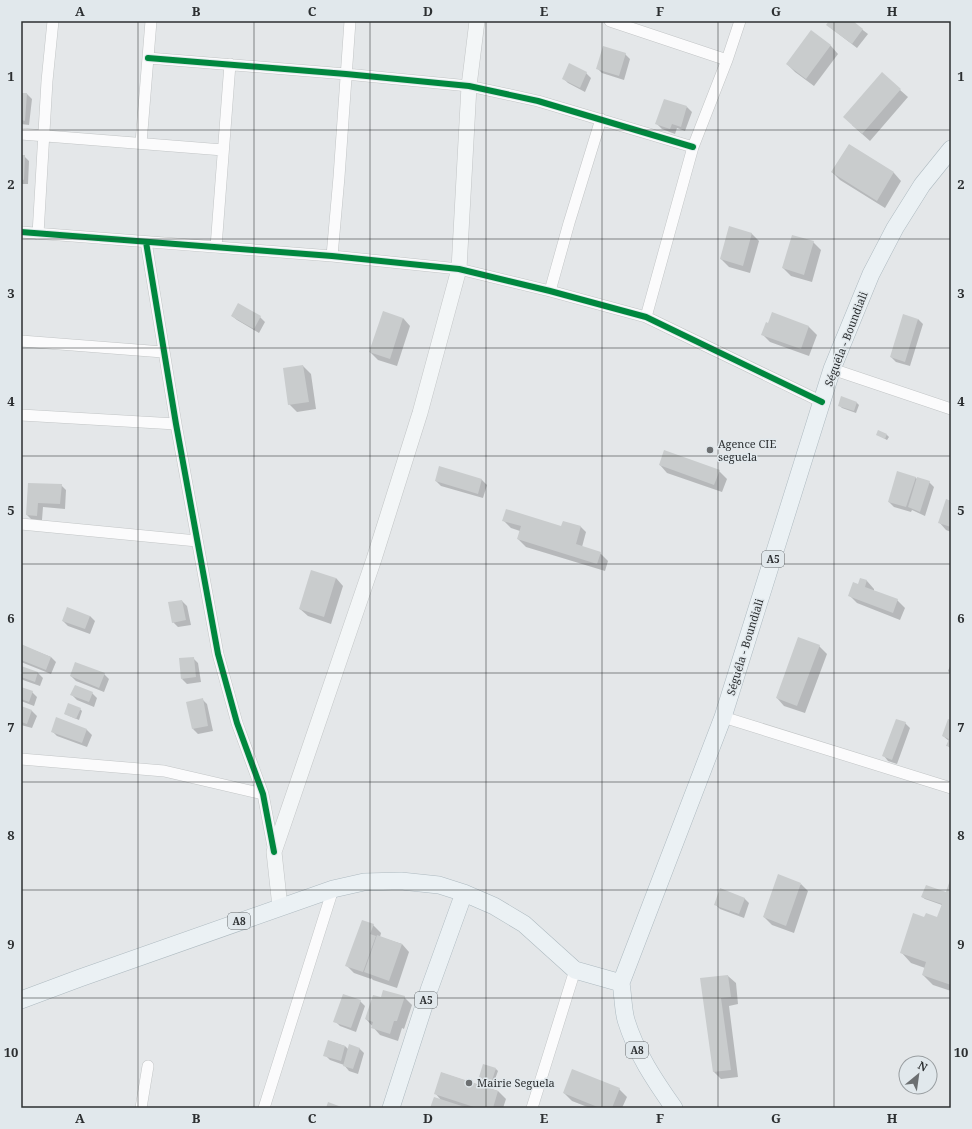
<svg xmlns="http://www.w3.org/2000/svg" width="972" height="1129" font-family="'Noto Serif',serif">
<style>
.shadow{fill:#0003}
.building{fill:#c9cccd}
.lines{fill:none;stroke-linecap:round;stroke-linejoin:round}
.street-casing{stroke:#c2c5c6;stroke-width:12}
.secondary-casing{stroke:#c2c5c6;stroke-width:16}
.primary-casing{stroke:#aebac0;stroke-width:18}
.street{stroke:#fbfbfc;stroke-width:11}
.secondary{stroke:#f3f6f7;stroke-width:15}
.primary{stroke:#ebf1f4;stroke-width:17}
.cycleway-casing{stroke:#e1e8ec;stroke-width:8}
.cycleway{stroke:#00873e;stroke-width:6}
.grid{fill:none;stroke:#2c2f31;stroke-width:1;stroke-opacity:0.55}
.poi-dot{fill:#6c6f71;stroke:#e1e8ec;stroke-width:1.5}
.labels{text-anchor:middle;stroke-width:3;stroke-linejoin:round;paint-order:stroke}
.shield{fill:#e1e8ec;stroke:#626669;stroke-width:1}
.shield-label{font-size:10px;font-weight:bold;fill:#2c2f31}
.street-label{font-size:11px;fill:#2c2f31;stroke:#e1e8ec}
.poi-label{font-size:11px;fill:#2c2f31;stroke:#e1e8ec;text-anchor:start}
.neatline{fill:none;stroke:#2c2f31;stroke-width:1.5}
.grid-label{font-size:13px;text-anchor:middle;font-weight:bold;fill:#2c2f31}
</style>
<rect width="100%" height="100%" fill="#e4e7e9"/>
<path class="shadow" d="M830,21h21l17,13 -11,14 -30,-23z
M812,32l19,14 7,8 -24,32 -19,-14 -8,-8z
M625,54l5,5 -6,21 -22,-7 -5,-5z
M586,73l5,5 -6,14 -17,-9 -5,-5z
M882,74l26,23 -38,44 -18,-16z
M21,94h6l5,5 -3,26 -8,-1z
M687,107l5,5 -7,19 -8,-3 -2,6 -13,-5 -5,-5z
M849,145l45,28 7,8 -16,27 -45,-28 -8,-8z
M21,156h3l5,5 -1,23h-7z
M751,233l8,8 -9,32 -21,-6 -8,-8z
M813,242l8,8 -9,32 -21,-6 -8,-8z
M238,305l22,12 5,5 -6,11 -22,-13 -5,-4z
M772,314l37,13 8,8 -8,21 -39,-14 -8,-8 7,-10z
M403,318l7,8 -13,40 -19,-6 -8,-8z
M918,319l5,5 -13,42 -14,-4 -5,-5z
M303,366l8,8 5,35 -19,3 -8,-8z
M842,398l15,5 2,2 -3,8 -14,-5 -3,-3z
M878,435h9l2,2 -2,3z
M660,465l59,6 8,8 -5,13 -55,-19z
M915,477l2,2 12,3 5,5 -9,29 -13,-6 -1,2 -17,-5 -5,-5z
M482,480l5,5 -4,13 -42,-12 -5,-5z
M29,484l32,1 5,5 -1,19 -22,-2 -1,13h-10l-5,-5z
M951,502v30l-5,-2 -7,-8z
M503,520l59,8 1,-6 18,5 5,5 -4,15 18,6 8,8 -3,10 -79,-24 -8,-8 2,-8 -9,-3z
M336,578l7,8 -12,38 -23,-8 -8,-7z
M861,579l6,2 7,8v2l23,9 8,8 -5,12 -43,-17 -8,-8 9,-9z
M182,601l5,5 4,19 -13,2 -5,-5z
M90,616l5,5 -5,13 -22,-8 -5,-5z
M21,645l30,12 5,5 -5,12 -30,-12z
M819,646l8,8 -22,59 -21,-7 -7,-8z
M193,658l5,5 3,19 -14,2 -5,-5z
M951,664v10l-3,-3z
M21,667l17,6 5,5 -3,8 -17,-6 -2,-2z
M104,674l5,5 -5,13 -28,-11 -5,-5z
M21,688l11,4 5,5 -3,9 -13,-5z
M92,693l5,5 -3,9 -17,-7 -5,-5z
M202,699l5,5 6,27 -15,3 -5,-5z
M21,707l11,4 5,5 -5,12 -11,-3z
M80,709l2,2 -3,9 -14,-6z
M57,719l30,11 5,5 -5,12 -30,-11 -5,-5z
M951,721v28l-4,-4 2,-4 -6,-5z
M905,723l5,5 -13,36 -9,-3 -4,-5z
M951,879v112l-18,-6 -10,-10 2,-7 -14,-5 -10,-11 24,-34h13l4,-13 -17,-6 -3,-2 24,-3z
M801,884l7,7 -14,42 -22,-8 -8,-8z
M744,898l5,5 -5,15 -24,-9 -5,-5z
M373,925l8,8 -1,4 22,7 7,8 -12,36 -24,-8 -2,-2v1l-17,-6 -7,-7z
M728,976l8,7 2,21 -9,2 9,71 -17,2 -7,-7 -13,-93z
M404,997l8,8 -8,24 -2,-1 -4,13 -18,-6 -14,-16 16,-21z
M360,1001l5,5 -9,26 -16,-6 -5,-5z
M329,1041l16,5 4,4 10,-2 5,5 -6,21 -9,-3 -5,-6 -14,-5 -5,-5z
M496,1069l2,2 -4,11 -11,-3 -3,-3z
M442,1073l56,18 8,8 -3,9h-72l10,-8 -6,-7z
M619,1089l8,8 -5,11h-32l-18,-7 -8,-8z"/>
<path class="building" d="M829,21h24l10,8 -11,15 -26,-19z
M811,30l20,15 -25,34 -20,-15z
M603,46l23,7 -7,23 -23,-7z
M569,63l18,9 -7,16 -18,-9z
M882,72l19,17 -39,45 -19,-17z
M21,93h6l-2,28 -4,-1z
M664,99l23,7 -6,21 -9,-3 -2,5 -15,-5z
M849,144l45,28 -17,29 -46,-29z
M21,155h4l-1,25 -3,-1z
M729,226l23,7 -9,33 -23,-7z
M792,235l22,6 -10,34 -22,-7z
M238,303l23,13 -7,13 -23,-13z
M383,311l20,7 -13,41 -21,-7z
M772,312l37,14 -8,23 -40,-14 5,-13 2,1z
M903,314l15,5 -13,43 -15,-5z
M303,365l6,37 -21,3 -5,-37z
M841,396l16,6 -3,9 -16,-5z
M878,430l9,4 -2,5 -9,-4z
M664,450l56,20 -6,15 -55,-20z
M439,466l43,13 -4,15 -43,-13z
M897,471l19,6 -10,30 -18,-5z
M917,477l13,4 -10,31 -12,-5z
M28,483l34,1 -2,20 -22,-1 -1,13 -11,-1z
M946,499l5,2v26l-13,-4z
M506,509l55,17 2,-5 18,5 -5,18 25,8 -4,12 -80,-25 4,-13 -19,-5z
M311,570l25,8 -12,39 -25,-8z
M860,578l7,2 -2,7 33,12 -5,14 -45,-17 5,-14 5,2z
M182,600l4,20 -14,3 -4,-21z
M67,607l23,9 -5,13 -23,-8z
M798,637l22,8 -23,61 -21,-8z
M21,644l30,13 -5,13 -25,-10z
M194,657l2,20 -15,2 -2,-21z
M75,662l30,11 -6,15 -29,-12z
M21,666l17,6 -3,10 -14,-5z
M75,685l18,7 -4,10 -19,-7z
M21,687l12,4 -4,11 -8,-3z
M203,698l5,28 -16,3 -6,-27z
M68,703l13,5 -5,11 -12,-5z
M21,706l11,4 -5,14 -6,-2z
M56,717l31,12 -5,14 -31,-11z
M896,719l10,3 -14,38 -10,-4z
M948,719l3,1v27l-5,-1 3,-7 -7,-3z
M778,874l23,9 -15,43 -23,-9z
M951,877v108l-29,-10 4,-13 -26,-9 13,-40 11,4 2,-4 11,4 5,-13 -21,-7 5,-12 20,7z
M720,888l25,10 -6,16 -25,-9z
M362,920l12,4 -4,10 6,2 -13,36 -18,-6z
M377,935l25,9 -13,37 -25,-9z
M728,975l3,22 -10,1 10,72 -18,2 -13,-94z
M383,990l22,6 -8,25h-3l-4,13 -19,-6 2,-6 -8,-3 8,-24 8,2z
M343,994l18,6 -10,28 -18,-6z
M328,1040l17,6 -4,15 -18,-5z
M349,1044l11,4 -7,21 -10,-3z
M483,1064l13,4 -4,13 -13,-4z
M572,1069l48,19 -8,20h-12l-37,-15z
M441,1072l57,19 -5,17h-16l-43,-14z
M434,1097l34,11h-38z
M328,1102l16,6h-18z"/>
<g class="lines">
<defs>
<path id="street" d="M610,21l117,39
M148,58l198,16 123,12 69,15 155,46
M21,134l202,16
M141,143l10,-122
M21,232l311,24 127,13 91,22 96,26 176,85
M38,234l9,-153 6,-60
M146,242l30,182 42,230 19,69 26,71 11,58
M216,247l14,-183
M332,256l7,-79 11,-156
M550,291l19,-68 32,-104
M646,317l47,-170 34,-87 13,-39
M21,341l142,11
M832,369l119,40
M21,415l155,9
M21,524l176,17
M723,717l228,71
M21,759l143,12 99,23
M141,1108l7,-42
M264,1108l69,-219
M532,1108l43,-138"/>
<path id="secondary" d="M280,907l-6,-55 100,-293 46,-146 39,-144 10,-183 8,-65"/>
<path id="primary" d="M21,1000l59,-22 253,-89 31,-7 37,-1 38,4 25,8 30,13 30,18 51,46 46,13
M391,1108l38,-118 35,-97
M674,1108c-19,-27 -38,-55 -48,-88 -3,-11 -3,-25 -5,-37l102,-266 109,-348 39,-95 24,-46 27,-43 29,-36"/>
</defs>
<use href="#street" class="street-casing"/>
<use href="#secondary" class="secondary-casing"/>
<use href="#primary" class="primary-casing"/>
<use href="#street" class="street"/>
<use href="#secondary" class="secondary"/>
<use href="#primary" class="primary"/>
<defs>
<path id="cycleway" d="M148,58l198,16 123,12 69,15 155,46
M21,232l311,24 127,13 91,22 96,26 176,85
M146,242l30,182 42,230 19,69 26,71 11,58"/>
</defs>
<use href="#cycleway" class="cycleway-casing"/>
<use href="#cycleway" class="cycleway"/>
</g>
<path class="grid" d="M138,21v1087M254,21v1087M370,21v1087M486,21v1087M602,21v1087M718,21v1087M834,21v1087M21,130h930M21,239h930M21,348h930M21,456h930M21,564h930M21,673h930M21,782h930M21,890h930M21,998h930"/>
<g class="poi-dot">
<circle cx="710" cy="450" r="4"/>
<circle cx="469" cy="1083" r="4"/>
</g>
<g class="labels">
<g class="shield">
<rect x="762" y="551" width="22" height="16" rx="3"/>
<rect x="228" y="913" width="22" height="16" rx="3"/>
<rect x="415" y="992" width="22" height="16" rx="3"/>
<rect x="626" y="1042" width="22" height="16" rx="3"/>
</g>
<g class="shield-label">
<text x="773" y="563">A5</text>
<text x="239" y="925">A8</text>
<text x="426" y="1004">A5</text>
<text x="637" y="1054">A8</text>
</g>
<g class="street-label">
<text transform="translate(846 339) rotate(-69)" y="4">Séguéla - Boundiali</text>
<text transform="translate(745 647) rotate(-73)" y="4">Séguéla - Boundiali</text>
</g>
<g class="poi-label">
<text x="718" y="448">Agence CIE<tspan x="718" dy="13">seguela</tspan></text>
<text x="477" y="1087">Mairie Seguela</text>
</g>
</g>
<rect width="972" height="1129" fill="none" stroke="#e1e8ec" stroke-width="44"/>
<g transform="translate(918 1075) rotate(29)"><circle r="19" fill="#e1e8ec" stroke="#999ea1"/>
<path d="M0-3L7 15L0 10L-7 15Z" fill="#6c6f71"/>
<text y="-6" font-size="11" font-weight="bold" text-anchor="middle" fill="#2c2f31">N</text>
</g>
<rect x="22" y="22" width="928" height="1085" class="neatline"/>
<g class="grid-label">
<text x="80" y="16">A</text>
<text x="196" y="16">B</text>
<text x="312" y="16">C</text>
<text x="428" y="16">D</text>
<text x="544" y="16">E</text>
<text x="660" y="16">F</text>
<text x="776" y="16">G</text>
<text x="892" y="16">H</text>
<text x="11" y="81">1</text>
<text x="961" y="81">1</text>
<text x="11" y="189">2</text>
<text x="961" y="189">2</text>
<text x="11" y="298">3</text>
<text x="961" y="298">3</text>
<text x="11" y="406">4</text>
<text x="961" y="406">4</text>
<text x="11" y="515">5</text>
<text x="961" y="515">5</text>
<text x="11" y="623">6</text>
<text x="961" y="623">6</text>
<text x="11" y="732">7</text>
<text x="961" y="732">7</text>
<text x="11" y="840">8</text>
<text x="961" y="840">8</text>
<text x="11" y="949">9</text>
<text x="961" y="949">9</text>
<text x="11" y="1057">10</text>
<text x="961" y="1057">10</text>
<text x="80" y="1123">A</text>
<text x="196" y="1123">B</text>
<text x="312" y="1123">C</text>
<text x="428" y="1123">D</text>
<text x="544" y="1123">E</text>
<text x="660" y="1123">F</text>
<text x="776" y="1123">G</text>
<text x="892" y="1123">H</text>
</g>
</svg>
